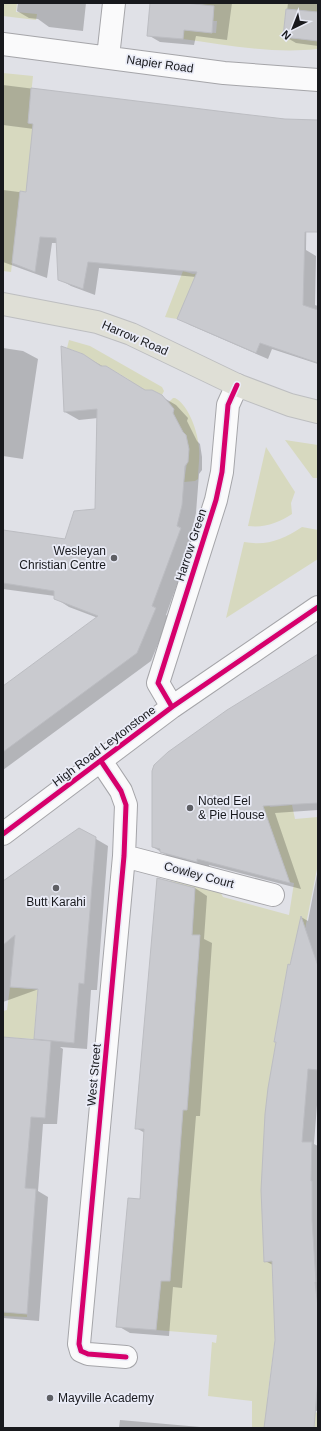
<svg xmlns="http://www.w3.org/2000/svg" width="321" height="1431" font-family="Helvetica,sans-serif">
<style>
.green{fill:#d7d9bf}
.shadow{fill:#0003}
.building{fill:#c9cacf;stroke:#bcbdc2}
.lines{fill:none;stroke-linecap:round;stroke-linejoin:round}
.minor-casing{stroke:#a5a5a9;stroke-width:24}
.major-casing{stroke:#bdbec0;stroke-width:24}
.minor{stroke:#fafafb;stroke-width:22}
.major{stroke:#dfdfd6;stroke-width:22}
.cycleway-casing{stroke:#eaecf7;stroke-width:8}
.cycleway{stroke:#d6006c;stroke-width:5}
.poi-dot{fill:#5e5f64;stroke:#eaecf7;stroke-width:1.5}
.labels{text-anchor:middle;stroke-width:3.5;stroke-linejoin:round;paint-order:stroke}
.street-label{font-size:12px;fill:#18191d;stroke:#eaecf7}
.poi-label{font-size:12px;fill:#18191d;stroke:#eaecf7;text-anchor:start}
</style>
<rect width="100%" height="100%" fill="#e0e1e7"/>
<path class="green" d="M3,3h14l-1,9 21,2 -1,6 -33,-4z
M187,3h131v9l-32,-3 -3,27 35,5 -1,8c-44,5 -91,-4 -134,-10l1,-9 32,3 1,-12h-4l1,-15z
M3,73l30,3 -5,47 5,1 61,77 -73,-10 -10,81 -8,-1z
M238,270l-61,49 -12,-2 18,-46 10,3z
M69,340l21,6 72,41 2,4 -2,4 -10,-5 -4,2 -18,-10 -2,-3 -22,-13h-5l-18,-12 -13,-5 -4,3z
M173,398h2c14,7 23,35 24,50 1,10 -1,21 -1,31l-3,2 -11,1 5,-33 -3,-14 -3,-3 -10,-19 1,-4 -5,-7z
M285,440l33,5v33h-5z
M266,447l29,45 -4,11 1,11c-14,9 -27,14 -44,12z
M302,527l16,3v29l-92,59 18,-76c23,4 38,-2 58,-15z
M260,775l10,32 22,-2 3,14 23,-2v47l-16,80 -7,-2 -5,23h-2l-14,76 2,1 -9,60 -2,160 7,-1 3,77 -8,63 49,5 -1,6 3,1v15h-66v-27l-44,-5 4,-54 4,1 1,-8 -61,-5 5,-49h9l13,-171h4l13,-174 -8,-1 3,-46 -39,-3 1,-7 61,9 5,9 66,18 5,-32 -15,-3v-29l-52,-30z
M10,987l63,6 -1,5 -35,-3 -3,44 -31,-2v-26l4,-1z
M3,1312l24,2v3l-24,-1z"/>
<path class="shadow" d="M18,3h68l-3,28 -34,-4 -11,-8 -9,-1 -12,-7z
M151,3h81l-5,37 -31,-4 -2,9 -34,-3 -12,-7z
M288,3h30v43l-22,-3 -12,-7z
M3,85l282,35 33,1v63l-11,1 -1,65 10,6 -1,49 3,1v58l-46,-15 -4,10 -78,-34 -12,-7 18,-41 -97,-9 -4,27 -24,-9 -12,-7 -1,-36h-6l-5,35 -44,-16v-72l24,3 7,-64 -31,-4z
M3,348l20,3 15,8 -15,100 -20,-3z
M83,355l63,36h6l24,14 12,13 -1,3 10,20 3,3 2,13v13l-3,4 -3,39 -5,21 3,3 -28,78 3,2 -18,44 -148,109v-83l95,-69 -29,-11 -14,-9v-2l-52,-7v-58l62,9 31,-30 2,-92 -19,2 -14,-8z
M318,655v155l-43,3 26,76 -92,-24v3l-36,-9 -20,-12z
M79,829l29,17 -11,144h-6l-4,59 -27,-2 3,2 -6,75h-14l-5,67 10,6 -9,124 -36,-3v-280l36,3 -4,-3 4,-49 -36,13v-121z
M318,869v223l-4,52 4,2v265l-38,-3 -7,-143 -8,-4 26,-295 10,-49 7,4z
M195,888l12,8 -3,43 8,4 -12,173h-4l-14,172 -9,-1 -4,49 -39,-3 -12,-7 23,-126 4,-67 -9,-5z
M120,1420l92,8h-93z"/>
<path class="building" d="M150,3h35l29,3 -2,27 -28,-3 -1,9 -36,-3z
M286,9l32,3v29l-35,-4z
M31,88l211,26 43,5 33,1v112h-13l-2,73 15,5v53l-58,-20 -4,10 -79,-34 20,-47 -109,-10 -5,27 -25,-9 -2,-42 -16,-1 -5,35 -23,-9 8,-72 6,1 7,-68 -5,-1z
M61,346l22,8 18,12h5l39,24h7l10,5 12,14 -1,4 10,19 3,3 3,14 -1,13 -3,4 -3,39 -5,21 4,2 -29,78 4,2 -19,45 -134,99v-66l95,-70 -44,-17v-8l-51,-8v-53l62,9 9,-28 21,-2 2,-100 -33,3z
M318,654v149l-55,3 27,77 -93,-24v3l-37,-10v-3l-8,-2v-76l2,-6 14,-13 59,-42z
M79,828l17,9 -12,147 -5,-1 -5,60 -40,-4 4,-50 -28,-2 5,-52 -12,10v-64z
M157,878l38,10 -3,47h8l-13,175h-4l-13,171h-9l-5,49 -40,-3 12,-129 12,1 4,-70h-9z
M301,916l17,50v104l-10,-1 -6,73h10l-1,39h1v39l4,62h-1l3,25v72l-4,49h-50l11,-88 -3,-79 -8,1 -3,-72 4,-76 3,-26 8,-46h-2l14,-78 2,1z
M3,1037l48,4 -6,77 -14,-1 -6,71 11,1 -9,125 -24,-2z"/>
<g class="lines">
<defs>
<path id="minor" d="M3,44l221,29 94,7
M108,57l6,-54
M172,707l-14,-24 58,-183 6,-28 6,-67 9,-20
M101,761l20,30 5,14 -2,51 -45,488 2,7 7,3 38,3
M3,834l169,-127 146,-100
M124,856l149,39"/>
<path id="major" d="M3,304l94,18 34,12 106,51 53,20 28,7"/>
</defs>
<use href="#minor" class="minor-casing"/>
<use href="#major" class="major-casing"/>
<use href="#minor" class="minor"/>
<use href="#major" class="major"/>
<defs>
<path id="cycleway" d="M172,707l-14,-24 58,-183 6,-28 6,-67 9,-20
M101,761l20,30 5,14 -2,51 -45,488 2,7 7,3 38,3
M3,834l169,-127 146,-100"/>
</defs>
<use href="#cycleway" class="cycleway-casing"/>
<use href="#cycleway" class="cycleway"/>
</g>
<g class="poi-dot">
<circle cx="114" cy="558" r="4"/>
<circle cx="190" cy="808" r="4"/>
<circle cx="56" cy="888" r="4"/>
<circle cx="50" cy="1398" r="4"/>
</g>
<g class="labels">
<g class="street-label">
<text transform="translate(160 64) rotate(8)" y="4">Napier Road</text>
<text transform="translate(135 338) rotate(23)" y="4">Harrow Road</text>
<text transform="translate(191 545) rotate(-72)" y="4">Harrow Green</text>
<text transform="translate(104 746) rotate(-37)" y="4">High Road Leytonstone</text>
<text transform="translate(199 875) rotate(15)" y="4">Cowley Court</text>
<text transform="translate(94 1075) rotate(-85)" y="4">West Street</text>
</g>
<g class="poi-label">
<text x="106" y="555" text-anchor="end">Wesleyan<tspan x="106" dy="14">Christian Centre</tspan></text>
<text x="198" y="805">Noted Eel<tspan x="198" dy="14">&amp; Pie House</tspan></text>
<text x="56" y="906" text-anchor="middle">Butt Karahi</text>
<text x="58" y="1402">Mayville Academy</text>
</g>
</g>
<rect width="321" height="1431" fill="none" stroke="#18191d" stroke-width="8"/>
<g transform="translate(293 28) rotate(223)" stroke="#eaecf7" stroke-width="3" paint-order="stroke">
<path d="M0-3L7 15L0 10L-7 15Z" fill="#18191d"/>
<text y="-6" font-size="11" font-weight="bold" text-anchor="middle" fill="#18191d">N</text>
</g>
</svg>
